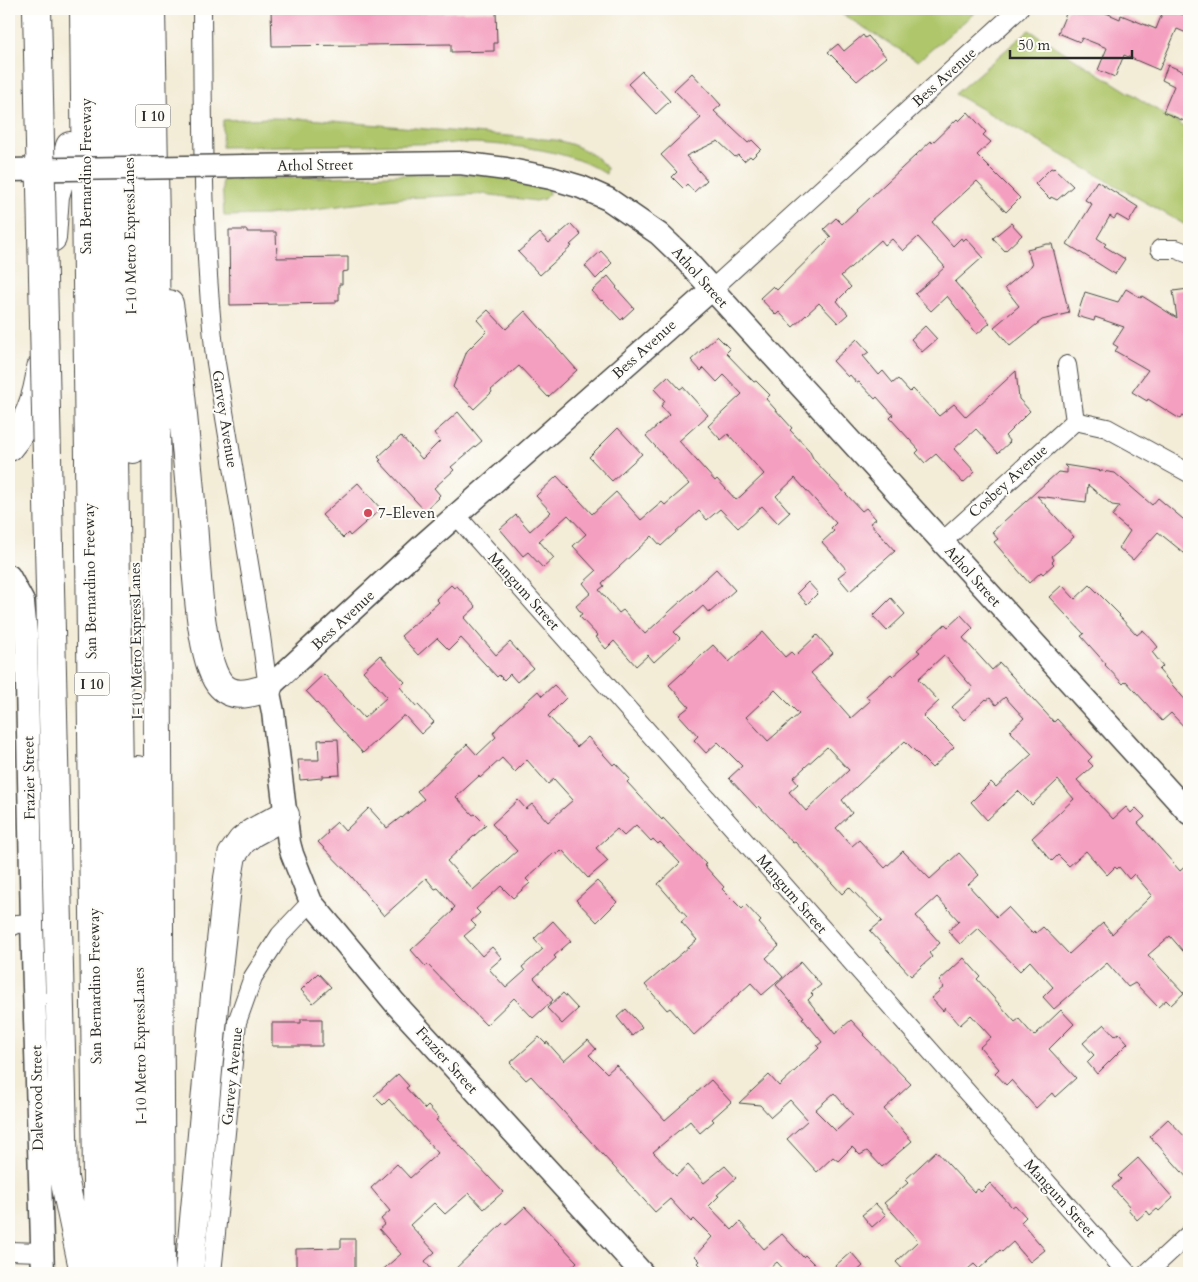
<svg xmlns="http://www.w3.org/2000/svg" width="1198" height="1282" font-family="Cardo,serif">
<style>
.green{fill:#afc66b;stroke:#6d784b}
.building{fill:#f49fbf;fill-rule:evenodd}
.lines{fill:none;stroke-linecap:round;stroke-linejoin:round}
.minor-casing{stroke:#494845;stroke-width:20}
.tertiary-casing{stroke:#494845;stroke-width:25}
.motorway-casing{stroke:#494845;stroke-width:30}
.minor{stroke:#fff;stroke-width:18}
.tertiary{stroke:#fff;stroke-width:22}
.motorway{stroke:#fff;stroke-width:28}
.tertiary-bridge-casing{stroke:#494845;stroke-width:25;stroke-linecap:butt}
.motorway-bridge-casing{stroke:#494845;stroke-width:30;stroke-linecap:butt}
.tertiary-bridge{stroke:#fff;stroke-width:22}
.motorway-bridge{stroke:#fff;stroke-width:28}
.poi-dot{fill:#d1495b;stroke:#fdfcf7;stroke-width:2}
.labels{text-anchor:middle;stroke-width:4;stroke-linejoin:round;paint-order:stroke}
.shield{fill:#fdfcf7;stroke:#6a6a68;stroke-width:1}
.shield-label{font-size:14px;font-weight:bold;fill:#2b2b2b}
.street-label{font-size:15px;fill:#2b2b2b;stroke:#fdfcf7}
.poi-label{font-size:15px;fill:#2b2b2b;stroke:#fdfcf7;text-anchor:start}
</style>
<rect width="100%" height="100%" fill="#fdfcf7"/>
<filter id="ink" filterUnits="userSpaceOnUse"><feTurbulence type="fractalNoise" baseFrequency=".02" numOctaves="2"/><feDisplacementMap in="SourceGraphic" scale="10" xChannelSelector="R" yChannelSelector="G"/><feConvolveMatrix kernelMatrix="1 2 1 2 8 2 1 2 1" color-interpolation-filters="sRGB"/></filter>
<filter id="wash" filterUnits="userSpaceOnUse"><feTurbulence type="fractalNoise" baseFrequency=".0096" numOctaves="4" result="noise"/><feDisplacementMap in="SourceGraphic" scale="20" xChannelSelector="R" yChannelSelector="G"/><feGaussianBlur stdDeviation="1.12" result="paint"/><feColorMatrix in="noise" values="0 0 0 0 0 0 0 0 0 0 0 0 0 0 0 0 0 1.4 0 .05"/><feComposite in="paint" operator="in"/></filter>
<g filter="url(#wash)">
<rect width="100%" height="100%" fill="#f3ecd7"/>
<path class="green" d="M834,9h145l-61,52z
M1029,30l160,100v97l-234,-133z
M271,118l38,1 246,21c21,4 38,12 52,28l-1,6c-39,-25 -87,-28 -131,-31l-253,4 1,-27z
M426,174h60l62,13 1,7 -5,5 -8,2 -52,-7 -81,4 -137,17 -42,1 -2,-36z"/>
<g id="blocks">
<path class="building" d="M271,9h148v4l77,-2 1,32h-3v8l-43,1v-8l-179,2z
M1068,9h29l23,10 1,-4 35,14 8,-20h4l21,8v17l-12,-5 -18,41 -35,-15 -9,22 -17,-7 9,-22 -25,-10 -2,4 -22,-9z
M863,35l2,3 3,-2 18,21 -29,24 -29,-29 10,-8 6,7z
M1168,65l21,9v49l-26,-11 11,-26 -12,-6z
M642,71l28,30 -14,13 -28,-30z
M692,73l29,32 -7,6 34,32 4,-3 9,9 -9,9 -2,-2 -6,5 -6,-6 -3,2 -17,-16 -32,15 21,24 -13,12 -7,-8 -4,4 -11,-11 5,-5 -16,-17 40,-37 -27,-28z
M968,112l18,20 -3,3 8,7 -14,13 43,43 -14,14 -29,-31 -45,41 21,24 8,-8 2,3 3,-3 17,19 -28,25 35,41 -13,11 -30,-38 -16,15 -16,-17 30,-27 -27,-30 -15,14 -11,-12 -7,6 -4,-5 -40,36 10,11 -14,14 11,13 -10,9 -19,-20 -26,24 -14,-15 -3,3 -16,-17 13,-12 4,4 54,-53 -7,-8 12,-11 6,6 89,-83 1,2 25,-24 2,2z
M1051,168l2,1 1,-1 19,18 -16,14 -6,-3 -1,2 -15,-15z
M1097,181l41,26 -9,15 -12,-7 -3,4 -4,-3 -13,22 9,6 -2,2 21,13 -10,15 -48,-30 25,-40 -7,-4z
M1011,223l11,12 -17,16 -12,-13z
M571,224l10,11 -11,10 2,1 -32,29 -22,-23 22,-19 9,10z
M229,230h18v2h29l1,26 71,-1v14l-6,1v12h-3v16h-3v3l-106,2z
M1047,244h5l17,69 -27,7 -32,26 -16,-19 25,-21 -14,-18 27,-23 -5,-16z
M601,251l11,12 -16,16 -11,-13z
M608,276l9,11 -1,1 18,20 -13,12 -19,-20 -1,1 -9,-10z
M1126,289l15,9 1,-2 35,22 -4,-27 16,-2v131l-7,-4 -2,3 -32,-20 -1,2 -15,-9 16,-22 -33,-19 3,-4 -5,-3 11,-17 -29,-10 -1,4 -17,-5 8,-24 33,10z
M488,310l18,19 19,-18 52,59 -29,27 -29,-31 -28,24 1,2 -18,17 -21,-22 14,-36 20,-20 -10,-11z
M925,326l12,13 -15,13 -11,-13z
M717,336l13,13 -4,4 28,29 2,-1 14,14 -4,4 26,29 -2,2 19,20 5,10 48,51 4,-3 10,11 -6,4 25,28 -45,40 -12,-14 9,-7 -25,-28 12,-11 -3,-3 5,-5 -41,-45 -19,18 14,16 -12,11 -16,-17 -24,22 -18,-19 -13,11 -8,-9 -38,35 -9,-10 -50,47 2,3 -5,4 20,23 4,-3 22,24 71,-65 19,21 -26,23 -6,-7 -29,26 6,6 -26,24 -6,-7 -12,11 -22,-25 -8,8 -10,-12 2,-1 -19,-20 3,-2 -6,-8 15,-13 -8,-10 13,-12 -23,-25 13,-12 -18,-19 -29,26 15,17 -11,10 -15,-16 -5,4 -23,-27 16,-14 14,16 21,-19 -15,-16 21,-20 35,38 24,-22 25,28 21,-18 3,3 24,-21 -43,-48 23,-21 -8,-9 4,-5 -11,-12 14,-13 12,13 3,-2 25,28 -29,26 36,40 2,-2 19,21 5,-4 23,-22 -36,-40 -7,6 -13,-14 34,-32 -18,-19 -7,7 -13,-14 -3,3 -10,-11z
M857,339l12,13 -6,4 16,19 4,-4 10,12 5,-4 12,13 3,-3 26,27 15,-12 12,13 50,-46 3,28 11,12 -25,25 5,6 -12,11 -22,-24 -22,20 21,23 -12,11 -27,-29 -11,9 -9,-10 3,-3 -29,-32 3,-3 -16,-18 -2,2 -16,-17 -2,1 -7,-8 -2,2 -15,-16z
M458,412l24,29 -31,26 3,3 -20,18 6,7 -2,2 1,1 -14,13 -46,-50 2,-1 -3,-3 23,-21 21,23 18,-18 -6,-8z
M618,428l24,26 -30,27 -23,-24z
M1064,465l51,8 37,32 6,-7 31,26v33l-31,-25 -25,28 -14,-12 11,-17 -18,-15 8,-10 -8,-1 -24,-20 -2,17 -49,-6 37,41 -22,19 2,4 -2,2 2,2 -11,10 -2,-2 -12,11 -35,-41 4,-3 -6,-7 66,-60 9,1v-5z
M358,483l23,26 -31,27 -2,-3 -5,5 -21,-23z
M808,582l10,11 -11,11 -10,-11z
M451,585l3,3 3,-2 19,21 -12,11 32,37 14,-13 23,26 -16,14 -7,-8 -6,6 -5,-5 -2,2 -36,-39 -12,12 -12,-12 -19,17 -17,-19 38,-34 -3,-3z
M1062,585l13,14 15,-14 30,30 -1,1 18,19 6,-5 11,12 4,5 -6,5 11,14 -4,4 30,34v28l-18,-19 -9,8 -36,-40 -3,3 -18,-19 1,-1 -25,-28 3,-2 -35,-37z
M891,598l14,16 -18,17 -14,-15z
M961,615l12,13 -10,10 29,32 8,-7 54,59 3,-3 35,38 -4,4 5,5 -16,14 36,39 13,-12 5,6 5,-5 9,9 -7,6 42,48 9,-8v95l-19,-22 -22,19 36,38 -13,12 -5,-5 -8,7 -23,-24 -7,4 -21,-24 -53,46 -11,-12 10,-10 -23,-26 -10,10 -42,-43 -18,16 -12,-13 11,-10 -22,-24 -21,19 24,27 -11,10 3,4 -21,19 -41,-45 12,-10 -33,-34 -7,7 -47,-52 -2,1 -34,-37 -2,2 -28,-30 13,-12 -24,-24 -12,11 -12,-13 4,-4 -19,-21 10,-8 -20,-22 44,-40 16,17 34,-30 22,25 6,-5 4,4 22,-21 16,18 -22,20 40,45 19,-17 -4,-5 25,-22 2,2 27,-24 -3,-2 28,-26 3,3zM944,655l29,33 -21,19 12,13 22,-21 1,1 3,-2 6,7 9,-8 19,21 -14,13 22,23 -36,33 -5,-5 -20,20 16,18 31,-29 14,14 26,-25 16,19 -42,39 20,23 6,-6 11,11 17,-15 21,24 8,-8 2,2 2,-2 10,12 5,-5 18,21 -40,39 -9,-11 -34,31 -26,-27 -7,6 -2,-2 -2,2 -24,-26 -11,10 -29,-32 11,-10 -20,-22 -29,26 -27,-28 -18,17 -26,-28 -7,6 -16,-18 16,-15 -10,-13 63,-59 27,27 22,-21 -31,-31 16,-15 -21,-22zM775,690l24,24 -31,27 -22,-24zM827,747l22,23 -43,41 -17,-19 9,-8 -5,-6z
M380,655l25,27 -5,5 16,19 2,-1 16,17 -13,12 -16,-18h-2l-40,37 -57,-62 18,-17 40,44 23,-21 -24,-26z
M554,685l12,13 -18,18 29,31 11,-10 25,28 2,-2 15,16 -3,3 35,38 1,-2 43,46 -2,1 20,22 -2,2 20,20 4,-4 15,16 -2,2 20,23 -13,12 17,19 -21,18 -11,-12 -57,52 -24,-27 -3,2 -22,-25 52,-45 -16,-18 6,-5 -29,-33 22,-21 -20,-21 -2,2 -5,-5 -2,2 -15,-16 -12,11 -7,-7 -21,19 12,13 -20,17 -26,-28 -5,5 -2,-3 -29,27 4,4 -17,15 -12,-12 -25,23 4,4 -9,8 5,5 -12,10 18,20 10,-9 10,11 -13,11 17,19 19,-17 -3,-4 21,-18 -9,-10 19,-18 18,20 -17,15 2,2 -22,20 19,22 -20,18 -19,-20 -28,27 -59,-61 -2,2 -14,-16 42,-39 -1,-1 3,-3 -17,-19 -3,1 -9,-11 -42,38 -32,-39 -34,-35 10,-9 -1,-2 10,-9 8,9 24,-23 18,20 14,-11 1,1 22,-19 -7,-8 50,-47 10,11 19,-18 -3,-4 8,-9 37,-33 4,5zM502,758l13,14 12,-12 21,24 6,-5 19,21 -25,22 -16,-18 -6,5 -8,-9 -26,24 25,27 -44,39 -26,-29 39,-36 -11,-11 -2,1 -17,-18 23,-21 1,2z
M338,739l2,36 -18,1v2l-22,2 -2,-20h21l-1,-20z
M597,881l20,21 -20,20 -21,-22z
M964,958l16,18 -3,3 38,43 4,-3 15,17 27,-26 13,14 -25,25 27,29 -21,19 -3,-4 -16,15 -25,-28 -5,5 -11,-12 4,-4 -19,-22 11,-10 -20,-22 -11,10 -15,-17 -2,3 -12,-13 13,-11 -5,-6z
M801,962l20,23 -10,8 2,2 -5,5 27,34 16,-14 13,14 -1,1 48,49 -27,25 28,32 -30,26 -15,-16 -7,4 -8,-8 -14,14 -5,-4 -16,15 -30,-33 21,-19 -18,-20 -19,17 -11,-12 -21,-2 30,-28 10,11 40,-38 -2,-2 5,-4 -20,-24 2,-1 -28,-32zM834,1093l19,22 -17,16 -21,-21z
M318,973l13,14 -18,16 -12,-13z
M563,993l15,16 -16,15 -15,-16z
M626,1009l16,18 -10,9 -15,-19z
M301,1019h21v27h-50v-23h29z
M1104,1024l11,12 4,-3 9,10 -31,31 -10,-12 7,-7 -11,-12z
M539,1037l7,7 1,-2 17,19 24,-21 8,9 -7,6 18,18 9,-8 49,55 46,-40 20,22 -19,17 2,2 -14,12 -10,-12 -37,31 23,24 12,-11 16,18 21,-17 11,12 -19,17 2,1 -10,10 23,24 8,-8 24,27 18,-15 21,23 2,-2 18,18h-36l-10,-11 -13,11h-56l-10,-10 2,-2 -5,-5 17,-19 -18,-18 -3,3 -21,-23 -15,13 -124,-136 -5,4 -16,-17z
M398,1074l11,12 -3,2 19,21 3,-3 11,12 -3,2 67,72 -19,17 -15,-16 -24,21 -11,-11 -24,22 25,27 -10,9 9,12h-55l22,-19 -22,-25 6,-5 -4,-5 9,-8 -19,-23 26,-24 13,14 28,-25 -49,-54 -6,6 -9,-9z
M1168,1119l21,22v39l-39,-44z
M936,1151l38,41 4,-3 3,3 9,-9 22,24 3,-2 11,12 -5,5 24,28 -15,12 -17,-20 -11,10 -2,-2 -21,19 -5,-5 -11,9h-57l-10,-11 22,-21 -34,-38 24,-20 -3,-3z
M1138,1158l35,40 -14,13 -2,-2 -7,6 -3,-4 -10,9 -9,-11 2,-2 -18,-20 9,-8 -3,-3z
M876,1204l10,11 -14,12 -10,-12z
M525,1207l52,55 -12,11h-114l52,-50 2,2z
M341,1239h14v34h-59v-24l45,-1z
M851,1252l12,14 -8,7h-28z"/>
</g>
</g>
<g filter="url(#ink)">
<use href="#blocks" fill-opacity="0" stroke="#494845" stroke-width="1"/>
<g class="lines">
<defs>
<path id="minor" d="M202,9c1,116 0,232 13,348l46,279 7,52
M1160,249h16l13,5
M711,290l308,-281
M1067,365l8,56 32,7 82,45
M456,515l671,758
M942,542l133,-121
M9,928l8,-4 15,-1
M9,1251l32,1
M212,1273l25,-251 16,-45 27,-42 31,-33
M1147,1273l42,-39"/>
<path id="tertiary" d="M244,166l216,-3 46,6 45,9 30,9 27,12 51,35 24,23 506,556
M9,576l14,26 3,32 6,289 11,350
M642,1273l-247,-270 -84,-101 -19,-48 -3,-11 -16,-131 -5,-24 157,-145 286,-253"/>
<path id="motorway" d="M84,9l14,1264
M107,9l12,766 -2,144 1,354
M128,9l5,440
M151,9l4,215 6,1049
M52,238l3,-42 15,-50
M169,304c12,73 17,146 24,219 3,36 6,133 26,160 13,17 32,10 49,5
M9,447c18,-21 29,-51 32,-79
M49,546l15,632 20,95
M137,770l4,335v168
M189,1273l26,-277 13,-118 4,-23 10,-14 10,-8 33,-18"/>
</defs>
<use href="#minor" class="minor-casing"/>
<use href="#tertiary" class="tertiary-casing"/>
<use href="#motorway" class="motorway-casing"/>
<use href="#minor" class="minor"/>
<use href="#tertiary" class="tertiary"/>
<use href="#motorway" class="motorway"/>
<defs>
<path id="tertiary-bridge" d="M9,170l235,-4"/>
<path id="motorway-bridge" d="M37,9l12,537"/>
</defs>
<use href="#tertiary-bridge" class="tertiary-bridge-casing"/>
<use href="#motorway-bridge" class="motorway-bridge-casing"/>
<use href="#tertiary-bridge" class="tertiary-bridge"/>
<use href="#motorway-bridge" class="motorway-bridge"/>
</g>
</g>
<circle class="poi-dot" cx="368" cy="513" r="5"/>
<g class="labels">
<g class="shield">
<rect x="135.5" y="104.5" width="35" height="23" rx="4"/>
<rect x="74.5" y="672.5" width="35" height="23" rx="4"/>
</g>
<g class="shield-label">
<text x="153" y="121">I 10</text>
<text x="92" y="689">I 10</text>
</g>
<g class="street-label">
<text transform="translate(944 77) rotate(-42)" y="5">Bess Avenue</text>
<text transform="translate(315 165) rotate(-1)" y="5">Athol Street</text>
<text transform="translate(86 176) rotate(-90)" y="5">San Bernardino Freeway</text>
<text transform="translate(130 236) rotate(-91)" y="5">I-10 Metro ExpressLanes</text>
<text transform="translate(700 277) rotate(48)" y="5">Athol Street</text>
<text transform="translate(644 349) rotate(-42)" y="5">Bess Avenue</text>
<text transform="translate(225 419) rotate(81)" y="5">Garvey Avenue</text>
<text transform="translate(1008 481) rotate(-42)" y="5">Cosbey Avenue</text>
<text transform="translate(973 576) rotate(48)" y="5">Athol Street</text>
<text transform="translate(90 581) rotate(-91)" y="5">San Bernardino Freeway</text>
<text transform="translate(524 591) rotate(48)" y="5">Mangum Street</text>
<text transform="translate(343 620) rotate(-43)" y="5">Bess Avenue</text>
<text transform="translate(136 641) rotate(-91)" y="5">I-10 Metro ExpressLanes</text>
<text transform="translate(29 778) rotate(-91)" y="5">Frazier Street</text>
<text transform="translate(792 894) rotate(49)" y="5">Mangum Street</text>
<text transform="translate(95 986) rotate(-91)" y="5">San Bernardino Freeway</text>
<text transform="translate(140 1046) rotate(-91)" y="5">I-10 Metro ExpressLanes</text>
<text transform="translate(447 1060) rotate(48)" y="5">Frazier Street</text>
<text transform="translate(232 1076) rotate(-84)" y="5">Garvey Avenue</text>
<text transform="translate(37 1098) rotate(-91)" y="5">Dalewood Street</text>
<text transform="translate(1060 1198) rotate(48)" y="5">Mangum Street</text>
</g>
<g class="poi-label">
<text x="378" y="518">7-Eleven</text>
</g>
</g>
<rect width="1198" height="1282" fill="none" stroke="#fdfcf7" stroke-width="30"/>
<path d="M1010 50v8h122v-8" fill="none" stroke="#2b2b2b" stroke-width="2.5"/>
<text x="1018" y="50" font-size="15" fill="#2b2b2b" stroke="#fdfcf7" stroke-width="4" paint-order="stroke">50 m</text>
</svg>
